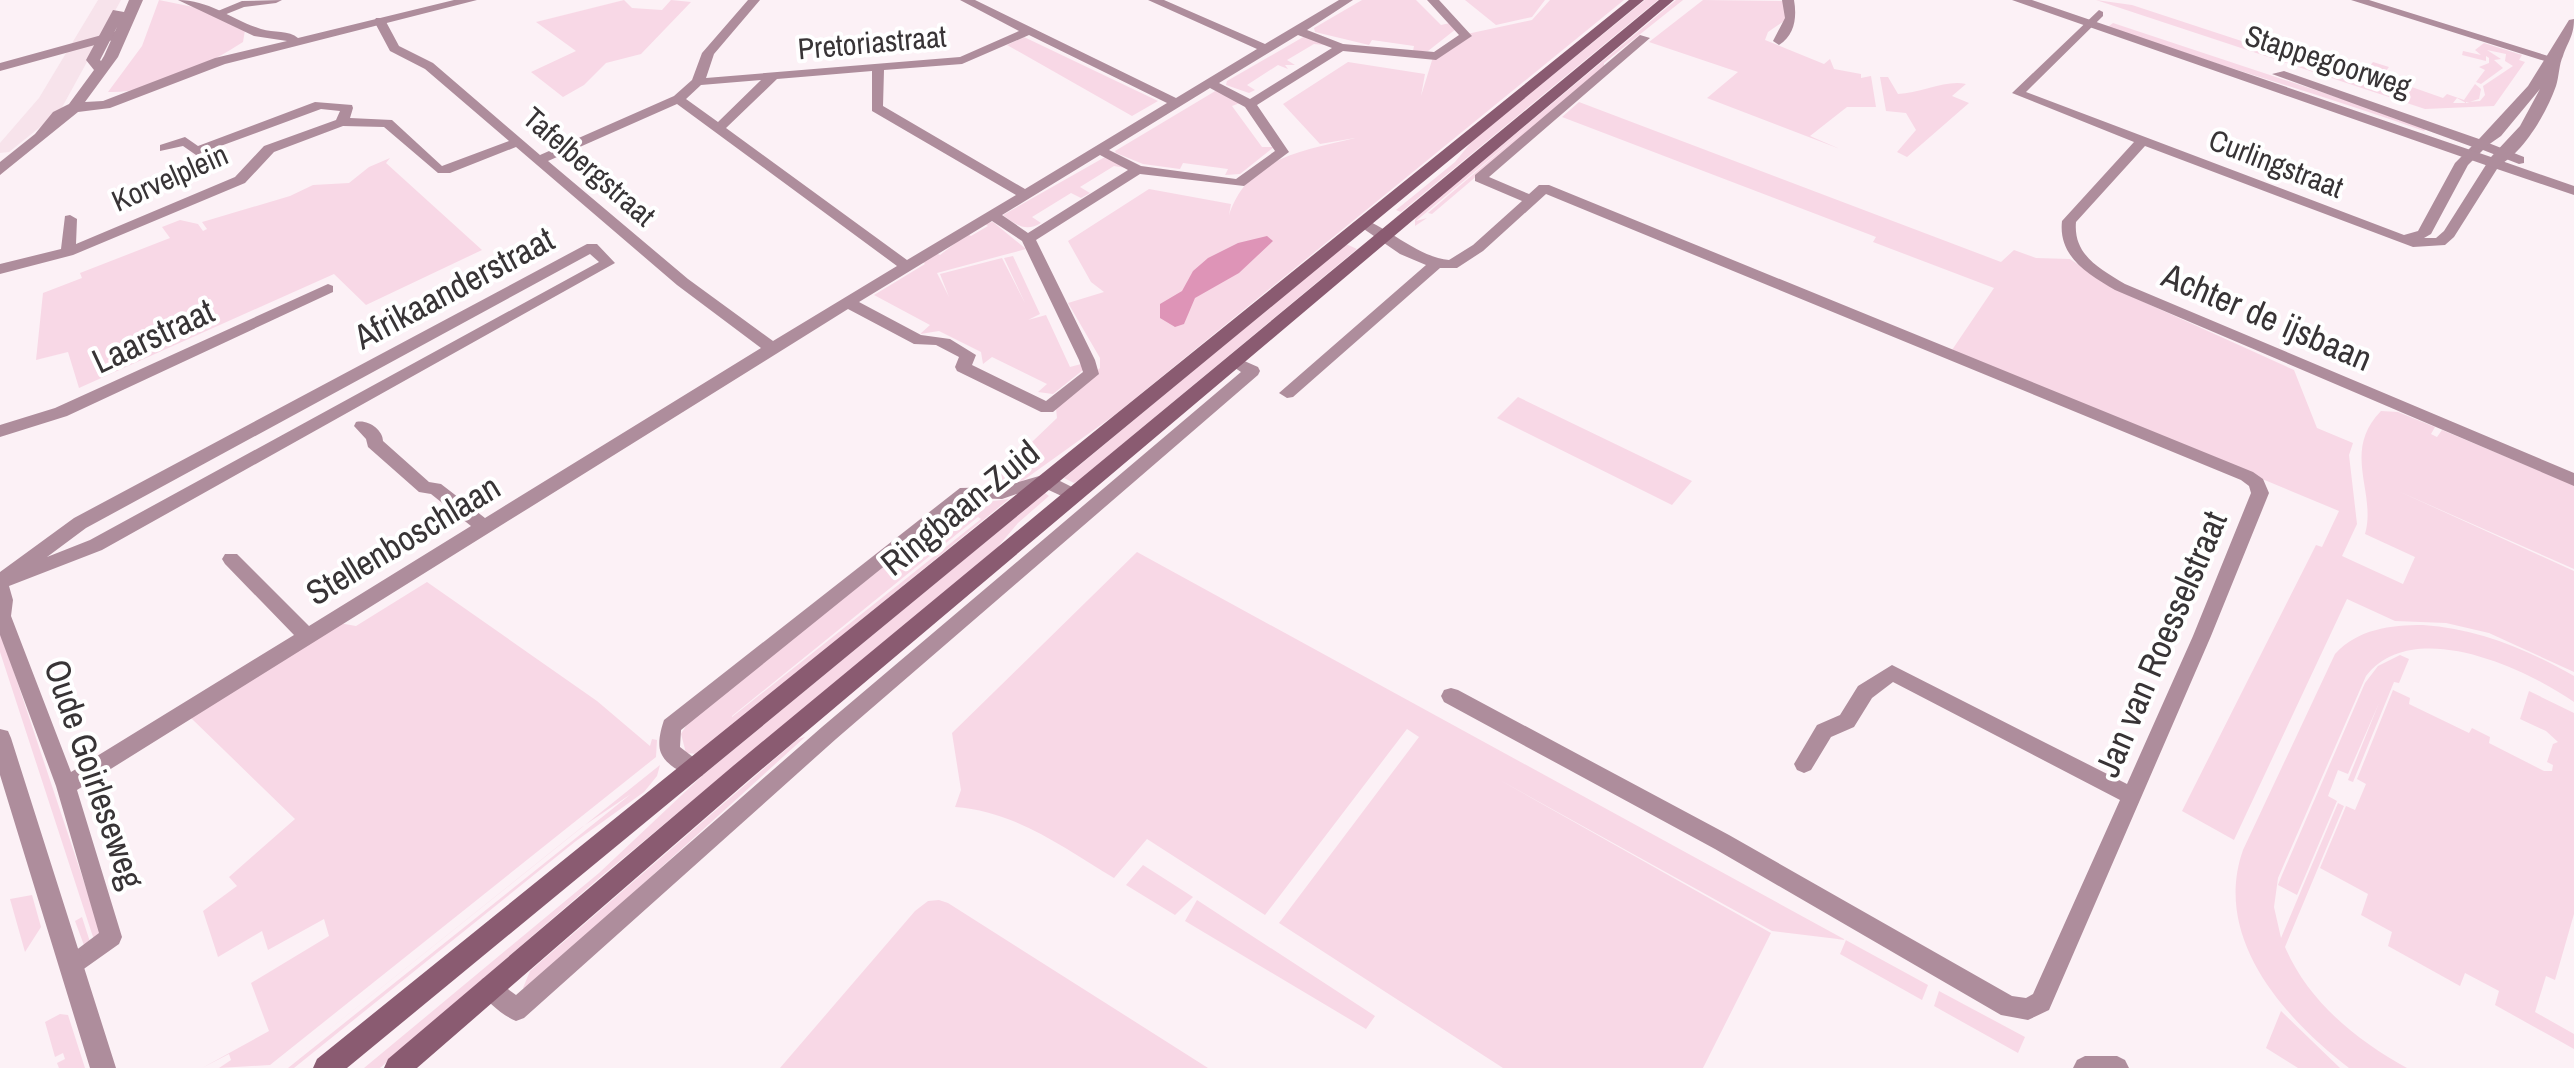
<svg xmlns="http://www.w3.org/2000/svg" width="2574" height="1068" font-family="'Archivo Narrow',sans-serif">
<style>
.built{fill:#f7e3eb}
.green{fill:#f8d8e6;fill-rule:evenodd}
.water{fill:#de94b7}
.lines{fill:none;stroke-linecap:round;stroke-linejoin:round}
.minor{fill:#ae8d9c;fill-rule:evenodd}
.tertiary{fill:#ae8d9c;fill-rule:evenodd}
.secondary{fill:#8a5b71;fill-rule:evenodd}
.labels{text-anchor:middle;stroke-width:8;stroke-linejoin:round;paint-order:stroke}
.far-street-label{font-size:30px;fill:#383436;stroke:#fff}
.street-label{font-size:35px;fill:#383436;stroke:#fff}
</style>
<rect width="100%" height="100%" fill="#fcf1f6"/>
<path class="built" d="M98,0h23l-61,111 -51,41 -9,1v-10l39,-45z"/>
<path class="green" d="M159,0l44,9 42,21 -2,12c-34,22 -90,52 -135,50l34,-46z
M624,0l8,8 30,2 9,-10 20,2 -50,52 -35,9 -22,22 -21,12 -32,-25 45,-21 -40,-29z
M1362,0h54l25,25 9,-2 6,6 -28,22h-15l1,-5 -42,-6 -3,5 -54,-13 -1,-4z
M1465,0h80l-13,17 -36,8z
M1550,0h74l-508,414 -95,68h-31l67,-64 -1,-10 44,-40v-10l-32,-55 36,-11 -13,-10 -23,-41 81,-52 82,15 -2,11c19,-58 74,-64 126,-77l-35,6 -37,-40 65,-42 77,12 -4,22 12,-39 34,-23 65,-14z
M1645,0h13l-257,212 -5,-2 59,-48 18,-22z
M1676,0h7l-79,63v5l-172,146 -4,-1 105,-90 -117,98 11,-3 -12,8v-6l2,-4z
M1703,0l80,1 4,18 -19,13 -3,8 59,24 6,-5 4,10 27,5v4l10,-2 5,31h-29l-37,29 30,13 -133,-51 31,-26 -89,-30z
M2096,0l36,5 143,47 -3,4 40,14 4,-4 21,9 -19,-11 26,7 8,-9 16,6 5,-6 16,5 -14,18 26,6 5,-6 37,13 4,-4 17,6 11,-16 6,5 -2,10 -13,4 -9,-5 -4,5 27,-2 5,-6 -2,-9 30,-20 -8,-5 1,-7 -19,-4 14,9 -7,1 9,8 -22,16 -5,-2 9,-12 -6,-3 10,-4v-5l-3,-2v5l-24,-6 1,-4 18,4 -6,-5 9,-7 38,12 -3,5 6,2 -31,44 -69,3z
M2113,23l314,104 -3,4c-105,-37 -211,-67 -316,-104z
M1305,36l21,9 -12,-1 -27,16 8,5h-10l3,4 -10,-4 -31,20 8,5 -6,3 -23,-8 1,-4z
M1024,37l134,64 -26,15 -125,-71z
M1880,77h8l10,17c22,-1 50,-15 68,-10l-14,12 17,7 -62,54 -10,-5 19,-22 -10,-17 -20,-2z
M1217,90l23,13 -8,3 30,41h12l-34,27 -15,1 3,-6 -45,-6 -3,6 -37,-5 -27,-11 -1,-2z
M1579,102l422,160 13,-12 22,8 34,1 45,30 179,81 23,58 36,15 -4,12 8,69 -15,32 61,28 12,-27 -50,-23c12,-42 -24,-82 16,-123l17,1 37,15 -4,7 6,3 5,-7 132,55v84l-176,-78 176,80v101l-85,-39 -43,-10 -51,-2 -48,-22 -113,241 -52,-29 134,-266 6,2 17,-36 -387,-161 42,-62 -121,-46 3,-5 -314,-120z
M1105,157l21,11 -12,-2 -34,21 10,6 -9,5 -10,-5 -39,24 9,6c-15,9 -25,2 -38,-8z
M390,158l-4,5 96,87 -116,55 -32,-31 -255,114 -11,-36 -32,8 7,-67 39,-15 -2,-5 90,-35 -8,-11 18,-7 18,4 5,7 4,-2 -5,-7 7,-2 81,-24 23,-11 36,-2 20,-16z
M993,222l33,27 -89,24 12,24 -9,-23 62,-16 23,45 -21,-45 9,-2 27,58 -12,6 18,-5 24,52 15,-4 -2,7 -30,24 -15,-2 9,-8 -55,-27 -9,7 -2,-12 -42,-21 -19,3 10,-9 -56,-30 51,-31 -3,-3 14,-8 4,2 27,-21 4,2 17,-10 -4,-3z
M1346,244l11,5 -278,231 -5,3 -10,-5z
M1518,397l174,84 -20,24 -175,-87z
M1045,493l4,3 -31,27 -22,26 -398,330 -218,189h-16l235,-195 104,-98z
M1009,499l-312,255 -11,-1 -5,-19 8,-13 266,-211 15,-6zM978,517l3,2 -249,198v-1z
M1137,552l791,433 -6,15 -82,-46 6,-14 -74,-9 -274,-152 273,154 -68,135h-200l-224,-145 140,-186 -12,-8 -142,186 -118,-76 -33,39c-50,-30 -99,-67 -159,-71l6,-17 -9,-57z
M427,582l170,119 53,45 2,-7 5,1 -1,17 -386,308 -51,3 12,-8 -2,-6 -27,14 67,-37 -18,-48 78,-47 -5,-17 -56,31 -6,-19 -44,26 -15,-46 34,-25 -8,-9 66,-58 -104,-101 148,-95 17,3z
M2423,625c55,4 104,24 151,51v26c-49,-34 -161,-86 -208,-26l-88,202 -4,29 7,31 57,-135 6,3 -59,141c23,54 71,93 122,121h-58c-65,-50 -137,-130 -106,-218l92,-196c23,-25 55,-29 88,-29z
M0,630l101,303 -4,8 -12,7 -10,-27 7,-4 8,25 4,-2 -94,-288z
M2400,655l9,4 -10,24 -5,-1 -41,100 -5,-2 31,-77 -31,71 -10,-4 -10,26 9,5 -40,94 -19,-10 4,-10 83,-192 13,-17z
M2393,690l17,8 -1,6 60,29 3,-5 18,9 -1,6 55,28h8l1,-6 -6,-3 6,-18 5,-2 -12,-11 -26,-12 9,-28 45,22v201l-19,66 -9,-4 -11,36 39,22v15l-79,-44 4,-14 -34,-18 -5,13 -72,-40 4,-14 -31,-17 7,-21 -48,-26 26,-62 9,4 11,-26 -9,-5z
M805,737l-278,252 -4,-1 7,-17 268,-232z
M660,765l-3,11 -13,16 -68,49 -282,227h-6l343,-274 -49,33 -301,241z
M1143,865l50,32 -18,18 -49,-30z
M32,895l9,32 -16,25 -15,-53z
M939,900l9,3 260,165h-428l135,-157 13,-10z
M1197,900l178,116 -9,13 -181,-108z
M1939,991l86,46 -7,16 -84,-47z
M2281,1011l59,57h-42l-32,-20z
M60,1014l8,1 17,53h-26l-2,-5 8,-4 -2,-6 -8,4 -10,-35z"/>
<path class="water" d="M1267,236l6,5 -34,32 -44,25 -11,26 -9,3 -15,-9v-14l22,-13 11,-20 15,-13 30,-15z"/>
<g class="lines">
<path class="minor" d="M282,0l-6,3 -32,4 -25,10 -6,-4 29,-12z
M748,0h12l-46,54 -8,24 254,-21 59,-26 -59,-31h15l201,98 81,-49 -109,-49h16l101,44 74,-44h14l-46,30 36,14 91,8 25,-17 -32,-35h12l33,36 -36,24 -93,-9 -86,54 32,47 -45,34 -104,-12 -104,66 59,120 4,14 -46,38h-12l-84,-41 -2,-4 4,-10 -23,-12 -22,-1 -66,-35 -771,481 45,147 -3,7 -48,34 -8,-4 -3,-7 3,-7 36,-27 -43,-147 -56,-151v-63l74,-54 513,-274h10l18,19 -513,287 -93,36 4,14 -2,16 60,156 223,-137 -69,-71 -3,-5 3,-5h12l72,72 162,-100 -40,-32 -12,-2 -51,-45 -2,-8 -12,-13 2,-4c12,-3 27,8 27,19l46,41 12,2 44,34 276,-170 -84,-63 -161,-138 -66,26h-12l-54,-46 -41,-1 -69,26 -29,31 -172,72 -73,19v-10l61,-15 4,-33 5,-1 7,4 -1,25 159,-67 29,-31 72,-26 4,-9 -19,-2 -125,46 -13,-9 -23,5v-6l25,-8 13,9 117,-44 37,3 1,3 -3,10 42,2 50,46 67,-25 -84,-72 -35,-18 -16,-30 2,-3h8l15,28 34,17 107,92 134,-59 18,-16 10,-27zM1029,35l138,68 -142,86 -142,-83 1,-36 78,-6zM1298,35l34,13 -82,51 -31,-16zM872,71v40l144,84 -109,65 -181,-132 51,-49zM761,80l-43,42 -32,-23 15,-14zM1210,88l35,19 30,44 -39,28 -95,-13 -32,-16zM677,104l220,162 -124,75 -85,-62 -140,-118zM1100,155l28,15 -100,63 -26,-18zM992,221l30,20 57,119 4,12 -37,29 -74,-36 4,-10 -26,-16 -29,-4 -62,-33zM590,254l9,8 -509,278 -43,17 39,-29z
M1782,0h12c3,17 1,35 -15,45l-6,-4 12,-23z
M2351,0h18l192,60 -10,3z
M2099,10l4,2v4l-77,76 378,143 14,-4 37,-68 21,-21h10l38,15v6l-5,1 -36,-14 -15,15 -37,69 -7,4h12l8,-7 45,-71h10l75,26v9l-77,-26 -43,68 -9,8 -32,2 -268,-101 -69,76c-3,33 24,47 49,62l449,189v13l-459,-196c-27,-16 -57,-33 -53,-69l72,-79 -122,-49z
M120,30l6,4 -2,3 -124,34v-8z
M1640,35l10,3 -161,139 40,17 10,-9h10l704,287 10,7 6,14 -58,143 -162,374 -21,10 -27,-5 -286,-166 -271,-147 -3,-6 3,-6 7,-2 7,2 271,145 283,161 14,2 7,-4 87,-194 -227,-118 -21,16 -18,29 -23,10 -20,33 -7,3 -7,-3 -3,-6 23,-39 23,-10 18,-29 34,-21 235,119 66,-148 58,-143 -2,-7 -8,-6 -695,-286 -63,57 -26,17h-17l-147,129 -6,1 -8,-5 147,-128 -26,-11 -42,-29v-6c19,-1 57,38 91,41l24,-15 49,-44 -47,-20v-6z
M328,284l5,2v6l-266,124 -67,21v-12l55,-17z
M1233,356l25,11 2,4 -2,4 -422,364 -312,279 -8,3c-14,-6 -31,-20 -37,-34l3,-8 8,-3 26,19 306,-268 419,-355 -16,-11z
M1046,474l34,17 3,4 -3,4h-12l-28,-13 -38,13 -33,-1 -288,232 -1,17 22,17 3,6 -3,6c-12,3 -36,-10 -41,-23 -4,-9 0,-24 3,-33l296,-232 42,-1z
M2085,1056h32l8,4 4,8h-56l4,-8z"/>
<path class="tertiary" d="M129,0h14l-25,57 -33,45 18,-1 112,-43 72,-17 -33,-5 -76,-36c32,0 54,20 83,29 13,4 28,1 37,9l156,-38h23l-252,64 -115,44 -32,4 -78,63v-13l35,-28 18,-22 16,-8 25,-34 -8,-10 27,-50 11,2zM117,27l-13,29 -3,5 -1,-1z
M2012,0h20l459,157 29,-31 20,-37 -39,47 -20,14 -209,-76 12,-3 195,68 49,-53 41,-66 5,-1c0,17 -6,22 -11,37 -4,8 -4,21 -7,30 -10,28 -34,70 -62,82z
M0,729l8,2 3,7 105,330h-26l-90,-293z"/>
<path class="secondary" d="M1629,0h15l-1297,1068h-34l4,-9z
M1659,0h15l-925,780 -332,288h-33l4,-9 345,-293z"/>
</g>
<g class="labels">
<g class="far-street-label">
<text transform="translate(872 43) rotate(-5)" y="10">Pretoriastraat</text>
<text transform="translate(2328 61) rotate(18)" y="10">Stappegoorweg</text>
<text transform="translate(2276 164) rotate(21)" y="10">Curlingstraat</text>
<text transform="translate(589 167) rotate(41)" y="10">Tafelbergstraat</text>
<text transform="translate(170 178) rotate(-24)" y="10">Korvelplein</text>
</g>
<g class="street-label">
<text transform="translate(454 288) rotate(-28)" y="12">Afrikaanderstraat</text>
<text transform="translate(2267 317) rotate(23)" y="12">Achter de ijsbaan</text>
<text transform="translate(153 336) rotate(-25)" y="12">Laarstraat</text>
<text transform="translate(960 508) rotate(-39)" y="12">Ringbaan-Zuid</text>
<text transform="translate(403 540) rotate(-31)" y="12">Stellenboschlaan</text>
<text transform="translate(2161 644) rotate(-67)" y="12">Jan van Roesselstraat</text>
<text transform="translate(94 774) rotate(71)" y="12">Oude Goirleseweg</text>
</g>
</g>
</svg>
